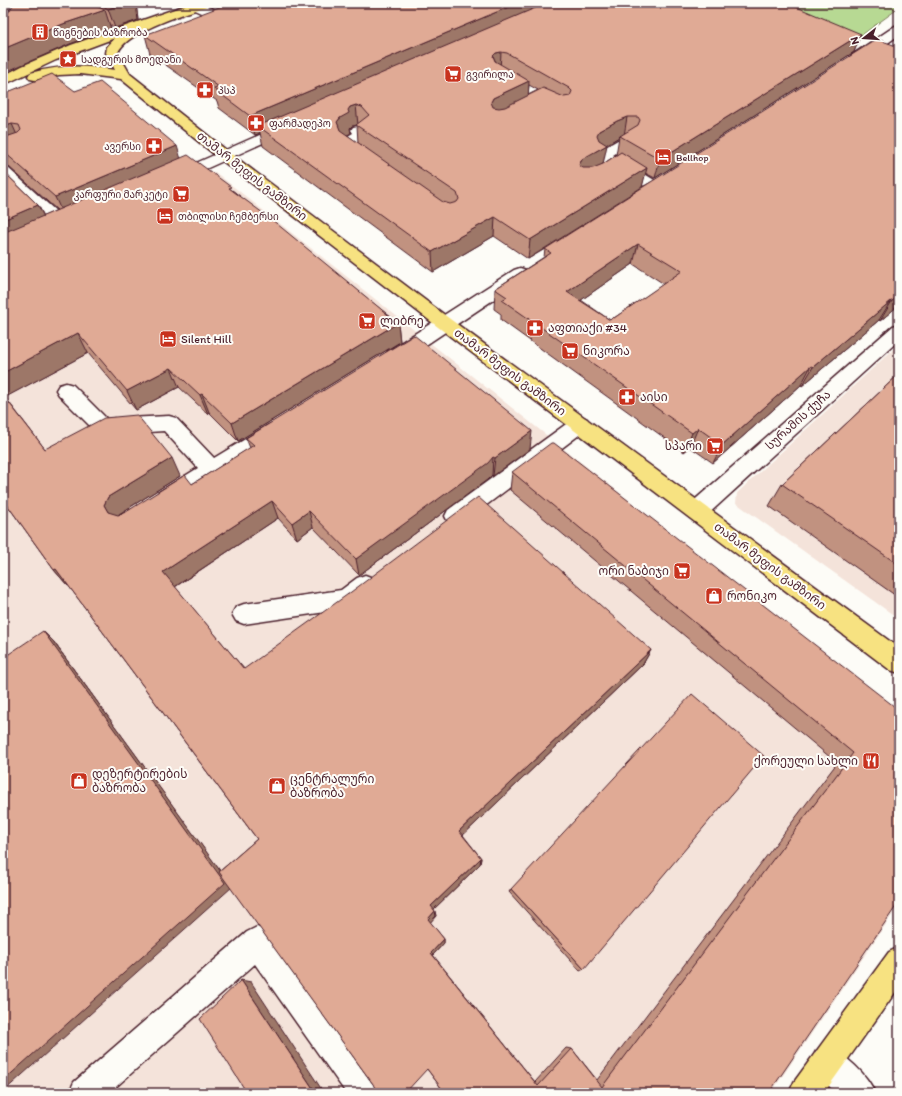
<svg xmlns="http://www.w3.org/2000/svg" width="902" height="1096" font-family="Itim,'Noto Sans Georgian',sans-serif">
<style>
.built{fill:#f4e3da}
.green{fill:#b7d993;stroke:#807c5f}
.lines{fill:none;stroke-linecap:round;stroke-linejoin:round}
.minor-casing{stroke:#4a1f2b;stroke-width:3}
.major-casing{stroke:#4a1f2b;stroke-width:3}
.minor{fill:#fdfcf7;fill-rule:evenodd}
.major{fill:#f7e281;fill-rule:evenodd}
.wall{fill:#c19280;stroke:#4a1f2b;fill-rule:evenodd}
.shaded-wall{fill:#9d7768;stroke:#4a1f2b}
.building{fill:#e0aa95;stroke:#4a1f2b;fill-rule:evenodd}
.labels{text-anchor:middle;stroke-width:4;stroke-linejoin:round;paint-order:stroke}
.far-poi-label{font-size:10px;fill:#4a1f2b;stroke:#fdfcf7;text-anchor:start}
.street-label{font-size:12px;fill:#4a1f2b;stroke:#fdfcf7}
.poi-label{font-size:12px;fill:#4a1f2b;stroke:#fdfcf7;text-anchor:start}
</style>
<rect width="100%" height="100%" fill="#fdfcf7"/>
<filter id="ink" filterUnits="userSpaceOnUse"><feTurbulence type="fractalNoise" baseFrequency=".025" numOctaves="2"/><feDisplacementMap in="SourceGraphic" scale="8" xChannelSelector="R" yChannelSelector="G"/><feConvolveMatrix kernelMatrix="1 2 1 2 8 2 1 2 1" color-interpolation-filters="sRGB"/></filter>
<g filter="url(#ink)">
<path class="built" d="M215,172l684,543v190l-128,188h-768v-837l187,-79z
M899,344v275l-163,-116 1,-10z"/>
<path class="green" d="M776,3h123v5l-40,29z"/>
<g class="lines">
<defs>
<path id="minor" d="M26,3h17l-2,3 -38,15v-8z
M192,3h8l27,12 2,3 -2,3h-8l-27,-12 -2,-3z
M899,25v10l-37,26h-10l-2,-3 2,-3 43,-29z
M289,122l5,1 2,3 -2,3 -115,52 -5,2 -5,-2 -3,-3 3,-3z
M358,126l5,1 6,7 -2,3 -11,7 16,13 -2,3c-10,3 -24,-7 -30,-16l3,-5 10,-6 -2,-3 2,-3z
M628,136l5,1 2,3 -2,3 -20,12 48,29 3,3 -3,3 -5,2 -5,-2 -54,-32 -2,-3 2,-3 26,-15z
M3,166l5,2 60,54 2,4 -2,4 -6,1 -6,-1 -53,-51z
M520,268l6,2 3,4 -3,4 -124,83 -7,2 -7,-2 -2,-5 2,-5 126,-81z
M899,324v16l-194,177 -8,3 -8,-3 -3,-6 3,-6 204,-179z
M66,383l7,2 34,34 62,-3 7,2 38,40 53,-32 7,-3 7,3 3,5 -3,5 -108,68 -7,3 -7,-3 -4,-6 4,-6 39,-24 -34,-37 -61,4 -7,-3 -37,-37 -3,-5 3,-5z
M580,416l7,3 3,5 -3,5 -123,93 -8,3 -8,-3 -3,-6 3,-6 125,-91z
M365,575l8,3 3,7c-5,12 -18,20 -30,24l-102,15 -8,-3 -4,-7 4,-7 8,-3 97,-14 16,-12z
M257,927l10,5 109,150 5,11h-35l-91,-129 -146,129h-40l5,-11 173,-150z
M827,1046c18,8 41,29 48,47h-39l-20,-20 -5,-11 5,-11z"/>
<path id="major" d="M192,3h17l-2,3c-20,7 -82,26 -89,47l12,21 100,79 220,166 449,329v25l-9,-3 -452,-343 -218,-168 -99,-80 -41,-5 -21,1 -24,5 -5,-1 -2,-3 2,-3c31,-8 54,-8 85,-3l-9,-17 1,-6 8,-9 -59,22 -53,25v-9l19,-10 49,-21z
M899,947v40l-75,106h-35l5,-11 95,-130z"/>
</defs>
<use href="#minor" class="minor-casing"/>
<use href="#major" class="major-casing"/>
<use href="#minor" class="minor"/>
<use href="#major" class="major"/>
</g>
<path class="wall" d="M92,3h44l2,17 -23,8 -5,-3 1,4 -41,15 22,-40z
M861,34l-7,18 -199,126 -10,-5 -3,14 257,-140v258l-19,16 -1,-1 -77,66 -1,-1 -88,78 -23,-16 -6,5 -183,-132v-6l-7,-5 1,-20 49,-32 1,-8 -17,10 -34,-23 -61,36 -170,-126 -3,-13 -5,2 -36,-27 -2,-7 -67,-47 -5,-19zM529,85l9,5 -10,5zM357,125l1,18 -11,-8 4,-2 -1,-5 2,-2zM619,137l-3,18 -13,9 3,-20 8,-4zM633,264l31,20 -50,34 -4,2 -29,-20z
M75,91l157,99 166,133 2,19 -162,99 -29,-29 -1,2 -29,-27 -43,23 -48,-57 -83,44 40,52 135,27 -61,38 73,-30 58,-36 -4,-10 284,11 -37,27 -1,-1 -5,5 -128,95 -46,-48 -16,12 -19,-21 -103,69 69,82 407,-19 -8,14 -180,171 18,23 -1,6 -46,45 2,7 -6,6 14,17v4l-11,12 102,127 31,-34 6,1 25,31 240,-317 -327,-273 2,-18 387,238 -130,383h-324l-18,-24 -54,15 -320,-443 167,230 37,-32 -189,-254v1l-14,-16 -51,-71v-328l35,34 6,11 13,-6 -48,-43 -6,-2v-71z
M899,374v224l-130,-92 13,-22z
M511,889l73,80 -4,2 -71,-79z"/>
<path class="shaded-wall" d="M126,3h10l2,17 -23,8 -7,-19z
M518,3h41l-301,123 2,7 -5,2 -5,-19z
M105,10l6,19 -41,15 -67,29v-24l60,-25z
M861,34l-7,18 -199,126 5,-19z
M501,52l-1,19 -7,-15 3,-3z
M529,81l-1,19 -38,21 1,-19 2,-4z
M356,105l2,20 -6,1 -2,2 1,5 -9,5 -5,-16 13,-15z
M627,117l-3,19h-4l-1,1 -5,3 -18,11 11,-6 -4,19 -24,15v-14l20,-34 18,-10z
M12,124l9,20 -18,6v-23z
M177,146l6,20 -119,51 -9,-20z
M647,168l-5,19 -114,72 2,-19z
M38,205l10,20 -45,19v-24z
M495,217l-1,19 -61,36 -1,-20z
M638,244l-5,20 -69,48 3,-20z
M899,296v9l-19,16 12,-20z
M891,301l-12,19 -77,66 11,-19z
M398,323l2,19 -162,99 -6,-18z
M78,333l10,20 -84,45 -1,-1v-24z
M811,366l-10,19 -88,78 9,-18z
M171,368l8,19 -43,23 -9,-19z
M202,394l7,18 -1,2 -8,-19z
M698,428l-8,19 -6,5 8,-19z
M532,431l-2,18 -37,27 2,-18z
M493,457l-1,18 -5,5 -128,95 -3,-16z
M172,458l8,18 -61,38 -3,8 -8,-10 -4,-7 4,-8z
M272,501l6,17 -105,70 -10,-16z
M309,511l4,16 -16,12 -5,-16z
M56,569l14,15 -2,2 -14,-16z
M43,631l10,10 179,246 -229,205v-11z
M651,650l-8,14 -184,175v-8z
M481,858l-1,6 -48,47 -1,-5z
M435,911l1,5 -7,8 -1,-5z
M444,939v4l-12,13 -1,-3z
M241,980l10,2 73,111h-8z"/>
<path class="building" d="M14,3h75l16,7 -42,14 -60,25v-27z
M99,3h27l-18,6z
M230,3h288l-268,113 -36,-27 5,-2 -74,-52z
M547,3h240l74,31 -201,125 -40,-23 18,-11 2,-5 -2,-3h-11l-10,4 -18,10 -2,4 2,5 8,5 -25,14 -3,6 4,3h10l10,-4 18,-12 26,16 -117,72 -35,-23 -63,35 -174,-126zM501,52l6,1 62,35 3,3 -2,5 -6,1 -21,-9 -38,19 -6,1 -6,-1 -2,-5 2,-4 36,-17 -34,-20 -2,-5 3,-3zM356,105l6,2 7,8 -13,10 101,68 2,6 -2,3 -7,2 -7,-2 -103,-72 -3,-8 3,-4 9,-5 -1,-3 2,-3z
M877,39l22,8v249l-7,5h-1l-78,66 -2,-1 -89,79 -24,-17 -6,5 -190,-133 5,-3 -12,-8 56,-36 -6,-4zM638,244l44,27 -68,47 -1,-1 -3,3 -43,-28z
M52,74l23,17 25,-9 77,64 -122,51 -52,-46v-13l15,-5 3,-3 -2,-5 -7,-1 -9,3v-33z
M188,155l43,32 -2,1 42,31 127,104 -166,100 -30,-29 -2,1 -29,-27 -44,23 -49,-58 -75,40v-140z
M3,171l35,34 -35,15z
M414,335l118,96 -37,27 -2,-1 -5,6 -132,96 -47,-48 -17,12 -20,-22 -109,71 81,97 107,-77 127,-95 173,153 -192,181 22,27 -50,48 4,5 -7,8 16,20 -13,14 107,133 34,-37 30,38 251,-334 -341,-281 39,-29h3l345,267v192l-130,191h-324l-18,-24 -22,24h-28l-4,-9 -154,-212 38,-33 -201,-270 -2,1 -51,-71v-104l42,54 59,-31 33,-3 35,43 -64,39 -4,8 4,7 10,3 8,-3 59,-37 7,9 62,-39 -8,-7z
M899,374v191l-117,-81z
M43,631l182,252 -222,198v-423z
M692,694l72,62 -180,213 -73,-80z
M241,980l75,113h-69l-47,-74z"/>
</g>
<defs>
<symbol id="building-square" viewBox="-11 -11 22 22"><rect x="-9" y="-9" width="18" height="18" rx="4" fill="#c8321e" stroke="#fdfcf7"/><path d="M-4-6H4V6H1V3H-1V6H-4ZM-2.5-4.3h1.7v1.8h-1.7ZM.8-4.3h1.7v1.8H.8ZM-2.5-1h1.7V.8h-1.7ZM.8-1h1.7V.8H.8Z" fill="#fff"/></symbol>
<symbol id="sight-square" viewBox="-11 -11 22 22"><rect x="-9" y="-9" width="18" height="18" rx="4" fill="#c8321e" stroke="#fdfcf7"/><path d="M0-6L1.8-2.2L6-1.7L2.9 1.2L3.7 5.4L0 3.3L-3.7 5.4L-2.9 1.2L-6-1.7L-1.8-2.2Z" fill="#fff"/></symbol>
<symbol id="supermarket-square" viewBox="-11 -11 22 22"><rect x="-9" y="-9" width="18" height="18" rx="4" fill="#c8321e" stroke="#fdfcf7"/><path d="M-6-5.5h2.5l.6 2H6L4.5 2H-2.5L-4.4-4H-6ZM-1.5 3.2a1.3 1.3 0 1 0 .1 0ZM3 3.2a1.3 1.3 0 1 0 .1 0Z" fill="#fff"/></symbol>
<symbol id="pharmacy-square" viewBox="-11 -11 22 22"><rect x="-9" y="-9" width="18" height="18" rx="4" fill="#c8321e" stroke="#fdfcf7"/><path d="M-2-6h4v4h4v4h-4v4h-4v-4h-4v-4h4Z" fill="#fff"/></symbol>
<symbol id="hotel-square" viewBox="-11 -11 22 22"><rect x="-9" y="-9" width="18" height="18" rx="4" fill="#c8321e" stroke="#fdfcf7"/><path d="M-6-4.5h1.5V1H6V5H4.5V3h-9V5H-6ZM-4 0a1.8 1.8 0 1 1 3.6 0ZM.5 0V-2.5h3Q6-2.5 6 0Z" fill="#fff"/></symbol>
<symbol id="shop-square" viewBox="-11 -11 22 22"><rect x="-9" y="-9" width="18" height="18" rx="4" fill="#c8321e" stroke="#fdfcf7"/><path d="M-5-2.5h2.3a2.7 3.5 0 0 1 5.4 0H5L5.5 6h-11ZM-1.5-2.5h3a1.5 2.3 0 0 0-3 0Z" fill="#fff"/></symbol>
<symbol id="restaurant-square" viewBox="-11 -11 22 22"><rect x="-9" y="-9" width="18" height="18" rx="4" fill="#c8321e" stroke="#fdfcf7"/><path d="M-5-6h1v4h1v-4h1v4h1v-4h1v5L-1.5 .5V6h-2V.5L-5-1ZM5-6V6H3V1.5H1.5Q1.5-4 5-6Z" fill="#fff"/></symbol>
</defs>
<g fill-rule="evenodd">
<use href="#building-square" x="30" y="22" width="20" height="20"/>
<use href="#sight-square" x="58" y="49" width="20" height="20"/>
<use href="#supermarket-square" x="443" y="64" width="20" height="20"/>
<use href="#pharmacy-square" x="195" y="80" width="20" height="20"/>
<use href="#pharmacy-square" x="246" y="113" width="20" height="20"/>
<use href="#pharmacy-square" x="144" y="136" width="20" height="20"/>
<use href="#hotel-square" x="653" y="147" width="20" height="20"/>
<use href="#supermarket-square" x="171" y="184" width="20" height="20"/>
<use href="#hotel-square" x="155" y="206" width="20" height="20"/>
<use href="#supermarket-square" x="357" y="311" width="20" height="20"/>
<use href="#pharmacy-square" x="525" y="318" width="20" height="20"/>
<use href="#hotel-square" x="158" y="329" width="20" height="20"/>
<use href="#supermarket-square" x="560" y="341" width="20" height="20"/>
<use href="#pharmacy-square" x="617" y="387" width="20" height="20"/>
<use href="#supermarket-square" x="705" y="436" width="20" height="20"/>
<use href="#supermarket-square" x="672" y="561" width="20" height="20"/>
<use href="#shop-square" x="704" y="586" width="20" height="20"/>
<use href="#restaurant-square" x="861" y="751" width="20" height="20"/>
<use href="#shop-square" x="69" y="771" width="20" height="20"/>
<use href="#shop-square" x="267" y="776" width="20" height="20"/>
</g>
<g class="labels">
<g class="far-poi-label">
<text x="53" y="36">წიგნების ბაზრობა</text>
<text x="81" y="63">სადგურის მოედანი</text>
<text x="466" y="78">გვირილა</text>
<text x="218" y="94">პსპ</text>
<text x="269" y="127">ფარმადეპო</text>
<text x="141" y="150" text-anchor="end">ავერსი</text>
<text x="676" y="161">Bellhop</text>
<text x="168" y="198" text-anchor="end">კარფური მარკეტი</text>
<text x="178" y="220">თბილისი ჩემბერსი</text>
</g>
<g class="street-label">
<text transform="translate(252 176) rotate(38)" y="4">თამარ მეფის გამზირი</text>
<text transform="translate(510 372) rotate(37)" y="4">თამარ მეფის გამზირი</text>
<text transform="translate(798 420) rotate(-42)" y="4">სურამის ქუჩა</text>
<text transform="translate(770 566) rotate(37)" y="4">თამარ მეფის გამზირი</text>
</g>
<g class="poi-label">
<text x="380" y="325">ლიბრე</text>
<text x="548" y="332">აფთიაქი #34</text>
<text x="181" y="343">Silent Hill</text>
<text x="583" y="355">ნიკორა</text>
<text x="640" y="401">აისი</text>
<text x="702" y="450" text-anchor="end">სპარი</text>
<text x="669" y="575" text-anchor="end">ორი ნაბიჯი</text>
<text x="727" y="600">რონიკო</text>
<text x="858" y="765" text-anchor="end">ქორეული სახლი</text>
<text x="92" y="778">დეზერტირების<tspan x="92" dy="14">ბაზრობა</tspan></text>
<text x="290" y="783">ცენტრალური<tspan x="290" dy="14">ბაზრობა</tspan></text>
</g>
</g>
<rect width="902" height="1096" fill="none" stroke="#fdfcf7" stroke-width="16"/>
<rect x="8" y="8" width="886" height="1080" fill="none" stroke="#4a1f2b" stroke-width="1.5" filter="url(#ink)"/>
<g transform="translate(864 38) rotate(253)" stroke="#fdfcf7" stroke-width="3" paint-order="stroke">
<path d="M0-3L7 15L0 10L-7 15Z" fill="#4a1f2b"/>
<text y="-6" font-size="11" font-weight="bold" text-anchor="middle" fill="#4a1f2b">N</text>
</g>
</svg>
